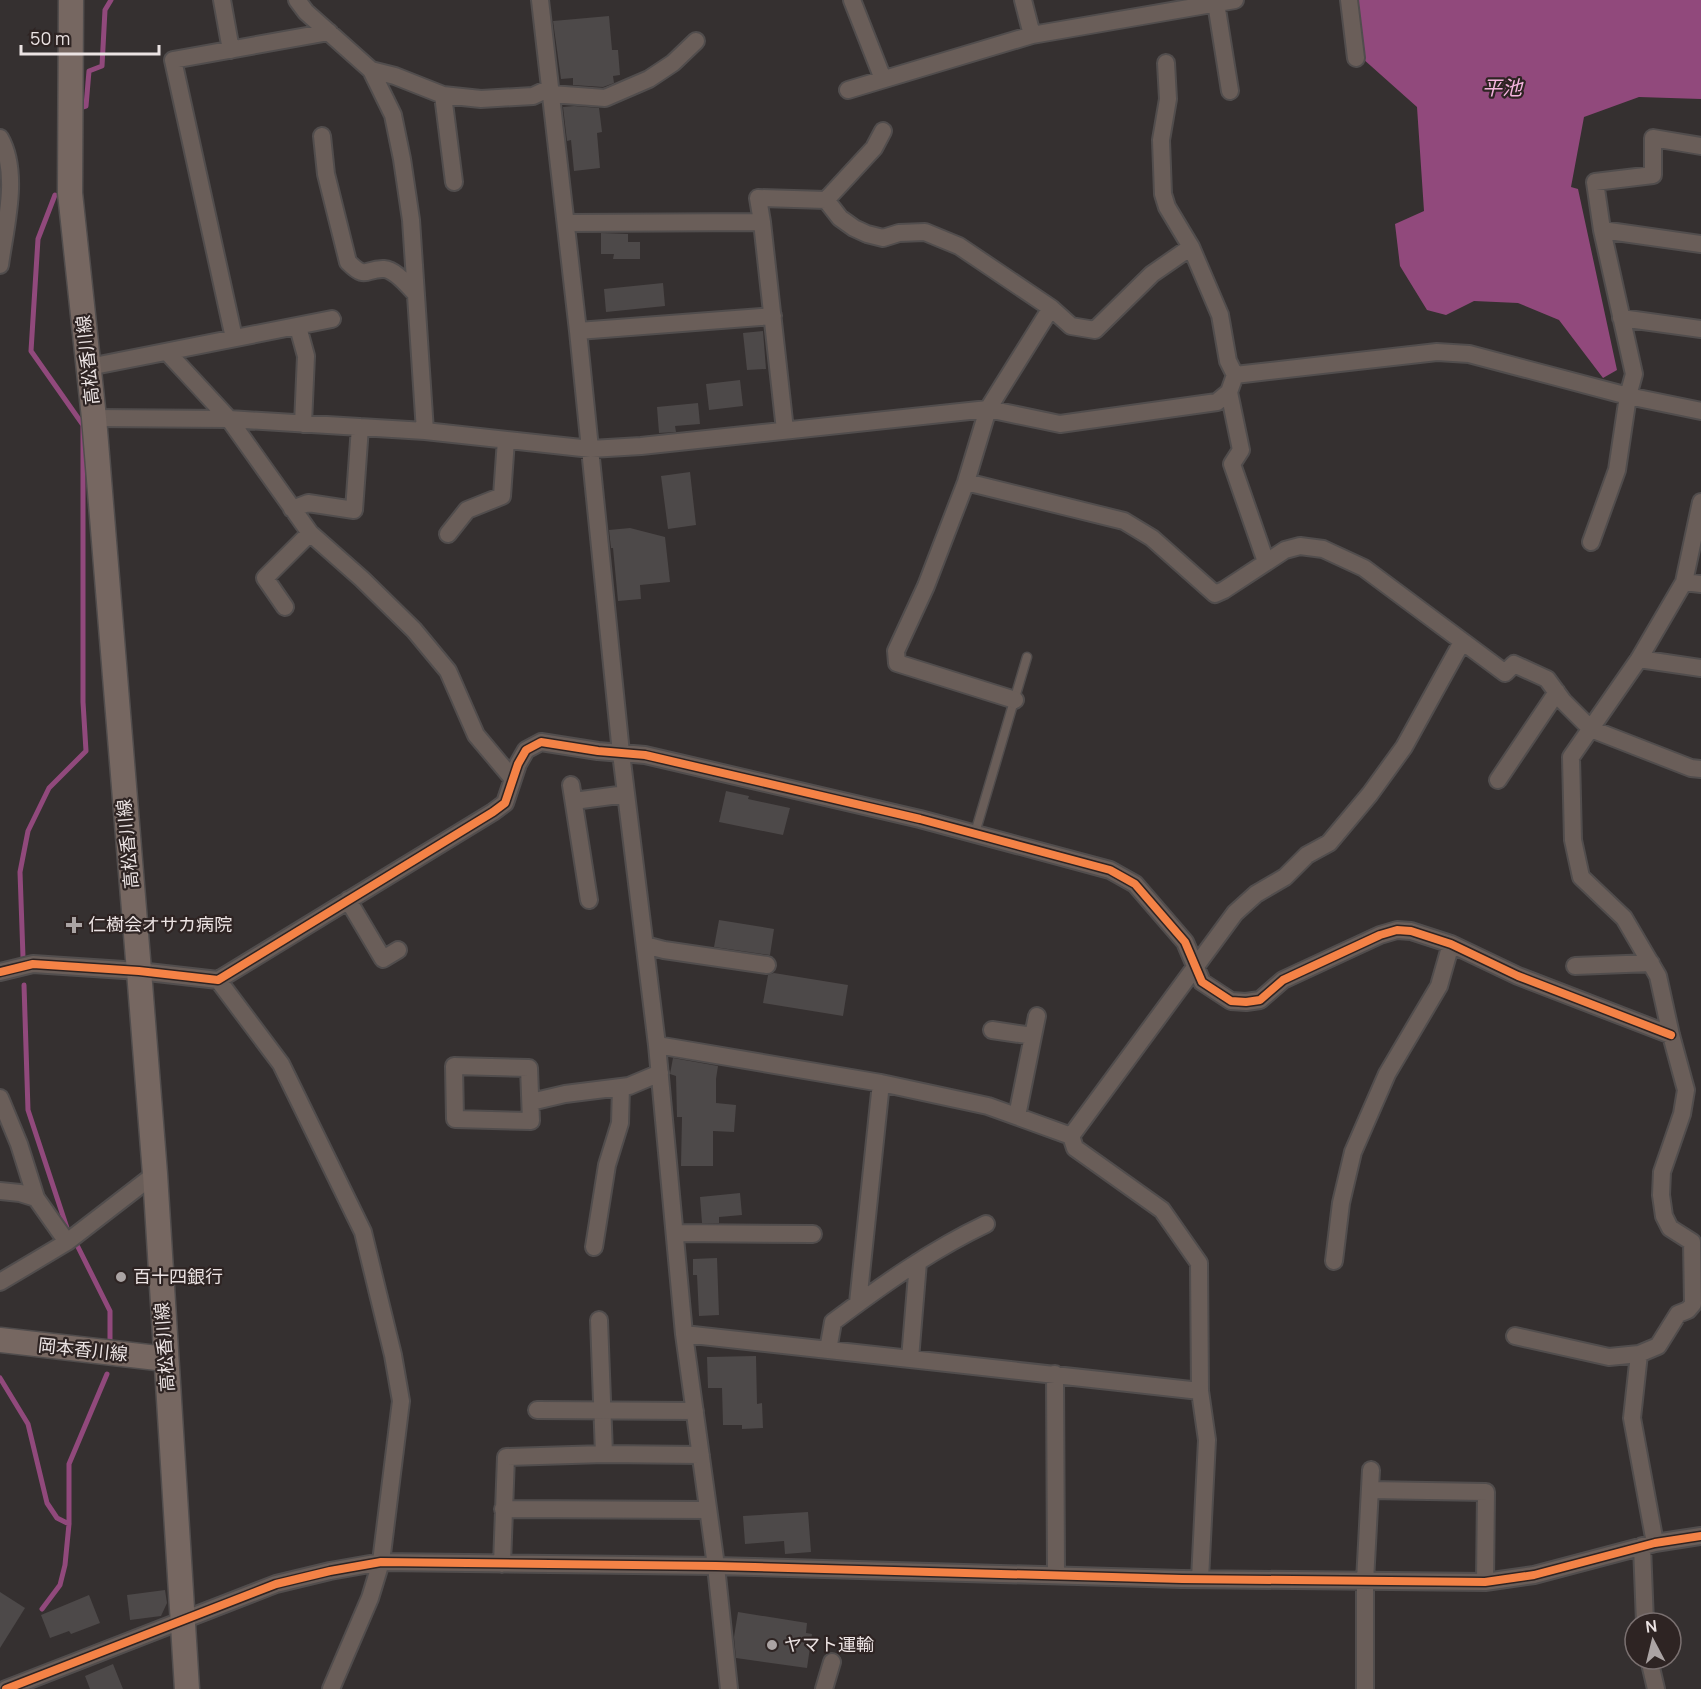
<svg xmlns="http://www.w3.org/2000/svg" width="1701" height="1689" font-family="Manrope,'Noto Sans JP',sans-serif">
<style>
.water{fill:#91497c}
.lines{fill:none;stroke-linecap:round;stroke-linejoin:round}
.stream{stroke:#91497c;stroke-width:5}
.building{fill:#4d4949}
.service-casing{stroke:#514d4d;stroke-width:11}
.minor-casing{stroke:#514d4d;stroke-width:20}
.secondary-casing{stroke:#514d4d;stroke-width:27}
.service{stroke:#6a5e59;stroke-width:8}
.minor{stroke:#6a5e59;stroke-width:16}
.secondary{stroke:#766761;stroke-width:24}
.cycleway-casing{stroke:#2e2423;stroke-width:11}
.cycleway{stroke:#f48246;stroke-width:8}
.poi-dot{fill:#aba4a4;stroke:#2e2423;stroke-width:2}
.labels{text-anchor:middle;stroke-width:4.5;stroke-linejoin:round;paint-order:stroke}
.street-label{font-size:18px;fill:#ebe3e3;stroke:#2e2423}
.poi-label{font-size:18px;fill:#ebe3e3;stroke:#2e2423;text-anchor:start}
.water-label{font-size:20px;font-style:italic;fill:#f5b4df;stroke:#2e2423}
</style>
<rect width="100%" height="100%" fill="#353030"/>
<path class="water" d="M1354,0h347v99l-62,-2 -55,20 -13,70 7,2 39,181 -14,8 -44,-58 -41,-17 -44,-2 -28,14 -19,-5 -27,-44 -5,-42 29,-13 -7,-104 -55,-49z"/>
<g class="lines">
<path class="stream" d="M76,109l10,-3 3,-35 13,-5 3,-56 6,-10
M23,957l-3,-85 8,-41 21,-43 37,-37 -3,-49v-277l-52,-74 7,-112 17,-44
M24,985l4,125 39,118
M78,1247l32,64v29
M0,1378l28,46 19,79 10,15 12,6
M42,1609l18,-24 5,-20 4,-41v-60l38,-90"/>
</g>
<path class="building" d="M609,16l3,34h6l2,25 -7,1 1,7 -11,4 -30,-2v-7l-12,1 -8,-58z
M574,106l25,2 3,24 -5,1 3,35 -26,3 -3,-31 -4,1 -4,-34z
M601,233l27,1v8h12v17h-27l1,-5h-13z
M663,283l2,23 -59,6 -2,-23z
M763,331l3,38 -19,1 -4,-37z
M740,380l3,26 -34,4 -3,-26z
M698,403l2,21 -25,2 1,6 -17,1 -2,-26z
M690,472l6,53 -28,4 -7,-53z
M630,528l35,9 5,45 -30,3 1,14 -23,2 -5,-53h-2l-2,-18z
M726,791l23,5 -1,3 42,9 -7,27 -64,-13z
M719,920l55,9 -4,26 -56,-8z
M774,973l74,12 -5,31 -80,-13 5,-28z
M673,1058l45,8 -2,13v24l20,2 -2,27 -21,-1v35h-32l1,-49h-5l-1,-41 -6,-2z
M740,1193l2,22 -23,2v6h-17l-2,-26z
M717,1258l2,57 -20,1 -2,-41h-4v-16z
M756,1356l1,48 5,-1 1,25 -21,1v-4h-19l-1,-37h-14l-1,-31z
M808,1512l3,40 -26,2 -1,-13 -39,3 -2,-28z
M165,1590l2,13 -6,13 -31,4 -3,-25z
M0,1592l25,16 -25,40z
M89,1595l11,28 -29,11 -2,-3 -19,7 -9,-23z
M738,1612l69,11 -1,10 6,1 -5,34 -71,-10 -2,-21z
M113,1664l10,25h-33l-5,-13z"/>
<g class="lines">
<defs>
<path id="service" d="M975,833l52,-176"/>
<path id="minor" d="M222,0l9,50
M297,0l9,12 65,58 24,6 48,19 38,4 52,-3 17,-8
M540,0l38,331 43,422 36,292 27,289 32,232 13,123
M852,0l31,79
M1023,0l9,35
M1349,0l7,58
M1216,3l14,88
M1166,63l2,36 -7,41 2,54 4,13 24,40 29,68 8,46 7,14
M371,70l22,45 9,44 9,61 14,211
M848,90l184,-55 203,-35
M551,94l54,4 44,-19 24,-16 23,-22
M443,95l11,87
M322,136l4,38 22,88c19,19 17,6 36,7 12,1 23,16 31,24
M0,138c20,35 5,89 0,127
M826,200l14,18 14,10 13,6 16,4 16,-5 26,-1 34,14 92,62 20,18 24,4 57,-56 39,-27
M762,222l-4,-24 68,2 48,-52 9,-17
M566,223l196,-1 23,208
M1602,230l99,14
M1621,318l80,11
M298,327l8,29 -3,68
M578,331l195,-15
M234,338l-61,-278 156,-28
M167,352l62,67 81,114 52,46 52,51 34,41 28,64 37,44
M89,367l243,-48
M1229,392l12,58 -9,14 34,98
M94,418l135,1 196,12 166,18 50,-3 347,-37 72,15 157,-22 12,-10 6,-17 202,-23 32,2 159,42 73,15
M966,482l158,39 28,17 63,56 9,-4 61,-40 15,-4 23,3 41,19 141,105 9,-9 33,15 16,22 28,28 100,39 10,1
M292,509l16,-6 46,7 6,-83
M448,534l19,-24 35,-14 4,-56
M1591,542l26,-72 11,-74 6,-22 -32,-144 -7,-48 58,-7v-37l48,8
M1684,582l17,2
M285,607l-20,-29 45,-45
M1639,659l62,9
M1015,700l-118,-37 -1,-12 30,-65 40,-104 22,-73 63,-101
M1498,780l59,-88
M571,785l18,115
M574,801l52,-7
M348,900l35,59 15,-9
M645,945l19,5 103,15
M1575,966l76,-3
M0,972l33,-8 106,7 79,9 275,-168 12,-9 13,-39 8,-14 15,-8 57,9 47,4 275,64 190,51 25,14 50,58 17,40 29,19 15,1 14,-2 23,-20 97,-45 17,-5 14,1 40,13 67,32 153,59
M218,980l63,84 82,168 30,123 8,46 -20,161 -11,36 -39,91
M992,1030l41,6
M657,1045l224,38 107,23 83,30 4,12 87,62 37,53 1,128 7,49 -7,139
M454,1066l75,2 2,53 -76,-2z
M0,1098l19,46 17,54 31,44
M531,1102l34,-8 64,-8 31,-13
M1017,1116l20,-100
M1071,1136l164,-223 21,-19 29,-17 22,-22 22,-12 41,-49 34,-47 58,-105
M0,1191l20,2 16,5
M675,1233l138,1
M594,1247l13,-82 13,-42 1,-36
M1334,1261l7,-58 12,-51 34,-78 52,-88 12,-42
M0,1282l67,-40 88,-68
M858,1303l23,-220
M599,1320l5,134
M684,1334l516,57
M1515,1336l94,21 30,-3
M828,1350l5,-28c48,-36 98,-72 153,-98
M910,1359l8,-97
M1055,1374l1,201
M537,1410l158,1
M1370,1490l116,2 -1,90
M503,1509l205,1
M1655,1543l-23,-125 7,-64 19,-8 20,-32 10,-4 5,-6 -1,-62 -22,-14 -6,-12 -3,-21 1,-23 20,-58 4,-24 -15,-55 -13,-59 -34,-58 -43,-41 -8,-37 -2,-83 68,-98 45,-77 17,-80
M1642,1546l3,77
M502,1564l4,-107 98,-3 97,1
M1649,1659l7,30
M6,1689l270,-105 54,-13 51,-9 335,4 466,13 303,3 49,-7 121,-32 46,-7
M824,1689l8,-27
M1365,1689v-108l6,-111"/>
<path id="secondary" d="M71,0l-1,193 24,225 45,553 16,203 32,515
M0,1340l166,19"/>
</defs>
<use href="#service" class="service-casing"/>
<use href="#minor" class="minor-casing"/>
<use href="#secondary" class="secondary-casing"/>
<use href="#service" class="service"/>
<use href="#minor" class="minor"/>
<use href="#secondary" class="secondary"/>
<defs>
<path id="cycleway" d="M0,972l33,-8 106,7 79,9 275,-168 12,-9 13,-39 8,-14 15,-8 57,9 47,4 275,64 190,51 25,14 50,58 17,40 29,19 15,1 14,-2 23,-20 97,-45 17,-5 14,1 40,13 67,32 153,59
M6,1689l270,-105 54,-13 51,-9 335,4 466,13 303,3 49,-7 121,-32 46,-7"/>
</defs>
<use href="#cycleway" class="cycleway-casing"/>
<use href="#cycleway" class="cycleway"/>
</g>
<g class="poi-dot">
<path d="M71 916h6v6h6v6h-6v6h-6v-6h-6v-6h6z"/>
<circle cx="121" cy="1277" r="6"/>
<circle cx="772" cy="1645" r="6"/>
</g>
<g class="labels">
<g class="street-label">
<text transform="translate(88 360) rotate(-96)" y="6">高松香川線</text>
<text transform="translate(128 844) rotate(-95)" y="6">高松香川線</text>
<text transform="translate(165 1347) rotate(-94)" y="6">高松香川線</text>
<text transform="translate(83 1350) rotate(6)" y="6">岡本香川線</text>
</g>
<g class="poi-label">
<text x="88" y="931">仁樹会オサカ病院</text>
<text x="133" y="1283">百十四銀行</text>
<text x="784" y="1651">ヤマト運輸</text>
</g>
<g class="water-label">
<text x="1502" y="95">平池</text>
</g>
</g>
<g transform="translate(1653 1641) rotate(353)"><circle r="28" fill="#2e2423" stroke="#7a7070" stroke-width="1.5"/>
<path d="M0-4.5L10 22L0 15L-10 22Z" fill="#aba4a4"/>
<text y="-9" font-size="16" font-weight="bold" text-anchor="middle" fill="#ebe3e3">N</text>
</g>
<path d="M21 45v9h138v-9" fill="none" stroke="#ebe3e3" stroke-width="3"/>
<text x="30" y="45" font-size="18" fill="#ebe3e3" stroke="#2e2423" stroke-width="4.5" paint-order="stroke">50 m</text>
</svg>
